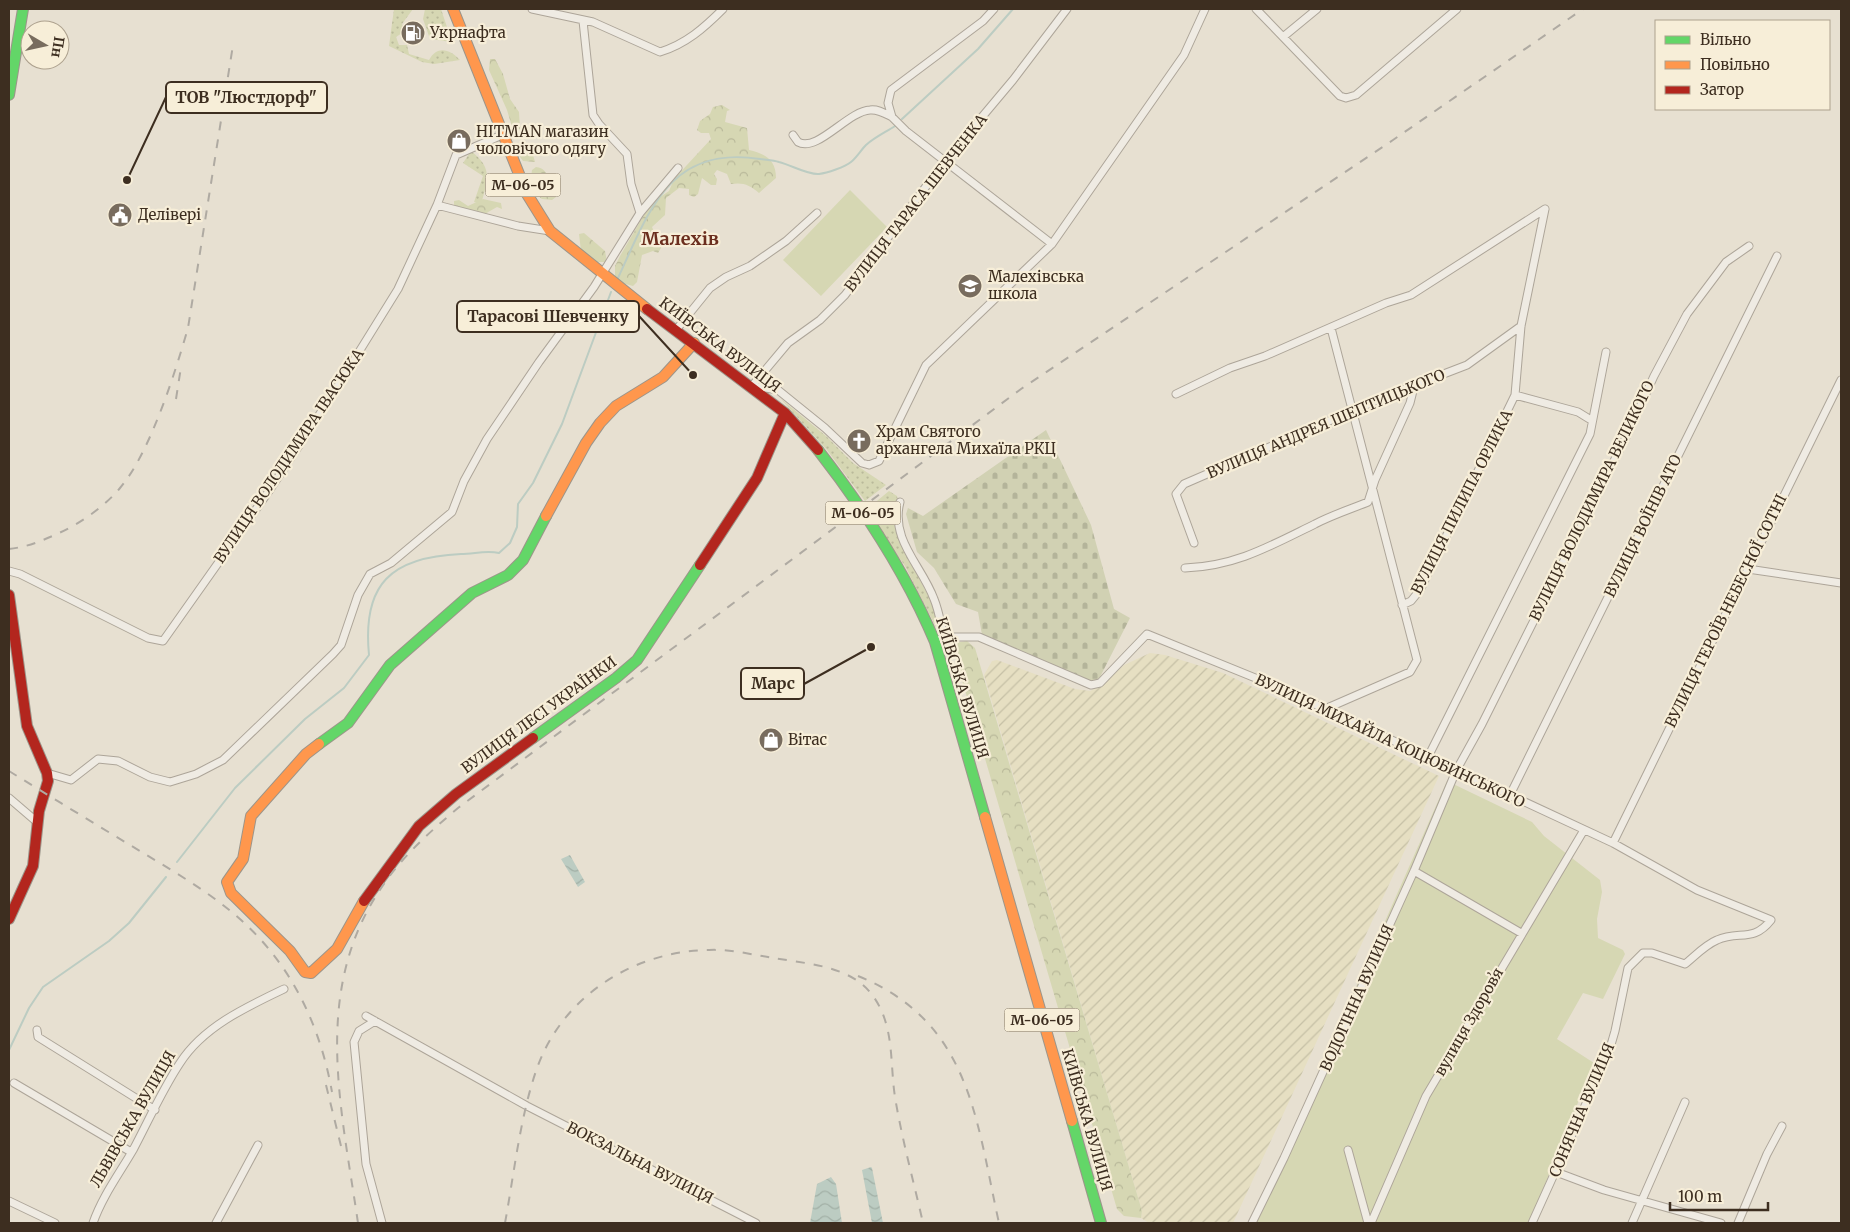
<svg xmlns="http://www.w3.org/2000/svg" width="1850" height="1232" font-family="Merriweather,serif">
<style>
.farmland{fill:url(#farmland-furrows)}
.grass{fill:url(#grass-dots)}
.forest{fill:url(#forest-crowns)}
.cemetery{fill:url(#cemetery-stones)}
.green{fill:#d6d7b3}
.water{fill:url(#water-waves)}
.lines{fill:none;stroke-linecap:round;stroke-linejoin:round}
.stream{stroke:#bcccc2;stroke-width:2}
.street-casing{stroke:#ada599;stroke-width:9}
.fast-casing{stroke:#9c958a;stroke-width:12}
.slow-casing{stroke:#9c958a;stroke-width:12}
.jam-casing{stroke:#9c958a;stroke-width:12}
.street{stroke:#efebe3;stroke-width:7}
.fast{stroke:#63d668;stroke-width:10}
.slow{stroke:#ff974d;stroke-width:10}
.jam{stroke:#b3261e;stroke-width:10}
.rail{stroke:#afaaa2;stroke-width:2;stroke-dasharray:9 9;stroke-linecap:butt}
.labels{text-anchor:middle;stroke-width:4.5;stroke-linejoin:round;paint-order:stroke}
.shield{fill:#f7eed8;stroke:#756857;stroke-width:1}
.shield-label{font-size:14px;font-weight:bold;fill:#3d2e20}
.poi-label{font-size:15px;fill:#3d2e20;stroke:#f7eed8;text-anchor:start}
.street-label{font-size:15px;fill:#3d2e20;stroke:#f7eed8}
.quarter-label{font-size:18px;font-weight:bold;fill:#6b2e1e;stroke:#f7eed8}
.leader{fill:none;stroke:#3d2e20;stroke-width:2}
.callout-dot{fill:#3d2e20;stroke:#f7eed8;stroke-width:2}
.callout{fill:#f7eed8;stroke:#3d2e20;stroke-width:2}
.callout-label{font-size:16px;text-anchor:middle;font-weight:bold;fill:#3d2e20}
</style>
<defs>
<pattern id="farmland-furrows" width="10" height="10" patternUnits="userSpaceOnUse" patternTransform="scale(1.25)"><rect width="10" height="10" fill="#e6dfc2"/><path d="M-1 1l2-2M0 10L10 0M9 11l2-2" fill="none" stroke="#c6c0a6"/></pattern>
<pattern id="grass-dots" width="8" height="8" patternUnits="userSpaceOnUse" patternTransform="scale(1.25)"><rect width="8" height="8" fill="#d6d7b3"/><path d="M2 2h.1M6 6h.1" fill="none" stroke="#b9b99a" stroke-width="1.8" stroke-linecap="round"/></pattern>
<pattern id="forest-crowns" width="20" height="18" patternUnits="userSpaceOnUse" patternTransform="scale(1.25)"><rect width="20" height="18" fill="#d6d7b3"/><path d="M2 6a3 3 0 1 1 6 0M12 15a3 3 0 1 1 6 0" fill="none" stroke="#b9b99a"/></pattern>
<pattern id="cemetery-stones" width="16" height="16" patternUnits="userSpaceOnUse" patternTransform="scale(1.25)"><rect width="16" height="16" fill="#d1d1b3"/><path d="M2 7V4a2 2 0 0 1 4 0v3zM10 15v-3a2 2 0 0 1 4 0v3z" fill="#b4b49a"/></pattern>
<pattern id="water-waves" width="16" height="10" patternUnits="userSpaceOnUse" patternTransform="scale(1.25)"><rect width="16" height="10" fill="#bcccc2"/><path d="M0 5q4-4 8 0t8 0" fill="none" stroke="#a2b0a6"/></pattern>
</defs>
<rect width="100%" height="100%" fill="#e7e0d1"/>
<path class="farmland" d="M1150,653l15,2 58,18 216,103 -206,447h-84l-8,-5 1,-7 -158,-536 8,-14 5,-1 78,29 15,2 11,-5 23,-21z"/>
<path class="grass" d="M394,9h19l-11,15 3,7 -9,6 3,8h8l2,9 20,6c8,-15 21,-11 31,0l-26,4 -12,-2 -33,-16z
M425,9h16l11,33 -22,-3 -7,-20z
M471,151c22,17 17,29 10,53l-7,-2 9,-26 -20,-13z
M781,399l45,37 27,27 33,22 -21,16 -38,-51z
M889,491l8,5 1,5 -5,14 2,12 4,13 34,65 6,28 -34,-67 -39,-56z"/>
<path class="forest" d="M490,59h5l8,15 7,25 9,13 1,17 -7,1 -6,-20 -18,-40z
M722,105l8,5 -3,1 -2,11 22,6 2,22c17,4 27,10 27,28l-17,15c-9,-8 -16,-11 -28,-9l-4,-10 -10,-4 -3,4 3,5 -1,6h-5l-9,-7 -4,16 -4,3 -5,-2v-6l-10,-1 -13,10 -1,17 -13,12 9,21 -3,5 -5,-2 -11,4 -5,27 -4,4 -15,-4 -3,-5v-11l5,-10 31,-53 18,-12 5,-12 37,-40 -2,-6h-8l-4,-3 3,-9 10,-7 3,-7z
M519,150l13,1 3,11 -12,-1 -5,-7z
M536,167c15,1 12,21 20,30l-4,3 -10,-1c-11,-8 -12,-17 -10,-29z
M483,199l18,4 1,6 -5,-2 -14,8 -29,-8v-6l5,-1 9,6z
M584,233l21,18 2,11h-14l-12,-11 -2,-17z
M967,641l8,7 167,563 -1,7 -17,-2 -7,-7 -165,-563 3,-3z"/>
<path class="cemetery" d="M1046,430l45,95 23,84 16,9 -30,59 -6,5 -112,-47 -4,-23 -22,-8 -22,-36 -17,-16 -11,-38 2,-6 15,8z"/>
<path class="green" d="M850,190l37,37 -66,69 -38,-36z
M1447,781l85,41 12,14 56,44 2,12 -5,27 1,19 25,12 2,4 -22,45 -20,-6 -26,46 37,24 -61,151 -6,9h-271l39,-98z"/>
<path class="water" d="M570,855l15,27 -7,5 -17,-28z
M871,1167l1,1 11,55h-11l-10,-53z
M831,1177l5,7 6,39h-32l7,-39z"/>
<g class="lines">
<path class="stream" d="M902,119l76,-70 35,-40
M618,278c32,-69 52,-133 142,-119 7,1 13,1 19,3 12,3 29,13 40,12 8,-1 26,-7 32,-12 6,-5 10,-12 15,-17 9,-8 20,-13 29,-19
M177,862l58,-74 70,-69 39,-31 25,-33c-7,-71 22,-98 92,-101 13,0 25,-4 38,-1l11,-10 7,-16 1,-23 15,-21 29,-59 49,-132
M9,1050l20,-42 14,-21 66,-46 20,-18 37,-46"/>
<defs>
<path id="street" d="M532,9l61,13 67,30c26,-8 44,-24 63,-43
M994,9l-11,12 -92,69 -3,13 4,14 14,14 146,113
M1256,9l84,87 6,2 10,-3 101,-86
M583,21l10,94 6,9 28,30 4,30 9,29
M1283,37l34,-28
M793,135l5,7c19,11 50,-31 72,-32 8,-1 14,3 22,7
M437,205l81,21 32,5
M676,330l34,-42 16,-11 24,-11 36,-25 31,-28
M752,386l36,-43 32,-23 25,-25 100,-134 68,-81 54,-71
M753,386l25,4 47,38 37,35 7,2 10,-4 47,-96 126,-121 132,-189 21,-46
M1176,394l54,-26 35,-12 121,-53 25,-8 134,-86
M1515,395l63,17 13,8
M900,502c-10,38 22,64 34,97 5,12 7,26 10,38
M1194,543l-18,-49 8,-10 205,-89 78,-30 54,-39
M1185,568c51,-2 85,-22 130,-44 17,-9 36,-15 53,-22l7,-22 35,-77 4,-16
M1748,569l93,14
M9,571l11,3 128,64 15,3 106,-150 62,-94 67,-108 39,-84 19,-50 46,-20
M1402,605l9,-4 9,-11 95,-195 6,-69 24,-117
M935,642l9,-5h35l112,48 9,-2 47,-49 133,54 333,155 84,47 74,30c-18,23 -32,10 -54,20 -12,5 -22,16 -32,24l-33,-11h-9l-15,15 -13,63 -7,24 -76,168
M1325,709l85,-37 7,-12 -86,-332
M1428,757l162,-323 16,-82
M47,773l24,7 27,-21 20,2 32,16 20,5 26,-8 27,-14 110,-106 8,-9 17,-50 12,-21 21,-11 61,-51 12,-31 23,-42 52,-77 55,-75 46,-74 38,-45
M1509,797l268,-541
M9,798l28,24
M1613,843l228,-463
M1414,871l107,62
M366,1016l161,90 229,117
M375,1021l-16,10 -5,11 12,122 16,59
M37,1030l1,7 117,73
M14,1083l117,69
M1348,1150l20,73
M1556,1172l48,18 117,33
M9,1201l46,22
M93,1223c9,-26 26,-49 40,-73 15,-28 29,-60 47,-87 23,-36 66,-56 104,-74
M216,1223l42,-78
M1252,1223l32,-65 130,-287 42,-100 26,-47 147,-293 25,-55 33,-62 39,-52 23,-16
M1371,1223l55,-127 158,-266
M1632,1223l53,-121
M1738,1223l29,-69 15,-28"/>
<path id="fast" d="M9,95l14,-86
M818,450c46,59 88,123 117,192l50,175
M533,738l83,-60 21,-18 63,-95
M319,744l29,-21 42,-58 82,-72 36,-18 15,-15 23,-44
M1072,1121l29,102"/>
<path id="slow" d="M453,9l74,185 23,37 97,78
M546,516l40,-73 14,-20 16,-17 47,-29 31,-34
M319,744l-13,10 -55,62 -8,43 -16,23 4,11 59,58 15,21 6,1 26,-24 27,-48
M985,817l87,304"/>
<path id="jam" d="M647,309l138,104 33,37
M700,565l57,-87 28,-65
M9,595l18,131 20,47 1,8 -9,30 -6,55 -24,53
M364,901l55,-75 37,-32 77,-56"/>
</defs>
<use href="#street" class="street-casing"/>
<use href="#fast" class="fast-casing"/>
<use href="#slow" class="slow-casing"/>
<use href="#jam" class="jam-casing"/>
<use href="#street" class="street"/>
<use href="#fast" class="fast"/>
<use href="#slow" class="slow"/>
<use href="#jam" class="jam"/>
<path class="rail" d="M176,399l5,-32
M9,549c18,-2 33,-8 50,-16 22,-10 45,-26 61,-45 30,-35 55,-115 68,-160l45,-283
M9,771c45,28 91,56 136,83 41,25 84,50 116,86 39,43 61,96 71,152
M858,976c113,46 118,144 141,247
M326,1085l15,61
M358,1223c-17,-118 -48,-237 28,-342 20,-28 46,-51 72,-73l563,-419 372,-249 190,-131
M505,1223c9,-49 15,-105 31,-152 25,-74 97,-120 173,-121 20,-1 40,4 59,7 36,7 82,7 105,39 23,32 16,70 23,107 7,40 18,80 27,120"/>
</g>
<defs>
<symbol id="fuel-disc" viewBox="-11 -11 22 22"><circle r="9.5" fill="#786c5e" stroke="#f7eed8"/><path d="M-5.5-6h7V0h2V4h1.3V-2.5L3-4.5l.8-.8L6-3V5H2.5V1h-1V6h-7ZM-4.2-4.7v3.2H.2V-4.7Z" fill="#fff"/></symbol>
<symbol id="shop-disc" viewBox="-11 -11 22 22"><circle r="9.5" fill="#786c5e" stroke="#f7eed8"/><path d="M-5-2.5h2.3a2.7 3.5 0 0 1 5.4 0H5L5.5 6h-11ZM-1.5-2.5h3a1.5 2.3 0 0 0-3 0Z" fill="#fff"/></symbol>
<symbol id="civic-disc" viewBox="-11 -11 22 22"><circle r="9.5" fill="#786c5e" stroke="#f7eed8"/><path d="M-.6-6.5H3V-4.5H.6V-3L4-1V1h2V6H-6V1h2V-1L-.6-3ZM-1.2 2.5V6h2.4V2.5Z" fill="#fff"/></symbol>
<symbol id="school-disc" viewBox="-11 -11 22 22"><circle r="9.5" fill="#786c5e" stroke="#f7eed8"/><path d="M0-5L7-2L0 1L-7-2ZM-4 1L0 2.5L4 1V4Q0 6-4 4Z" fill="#fff"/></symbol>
<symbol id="church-disc" viewBox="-11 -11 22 22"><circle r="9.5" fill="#786c5e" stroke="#f7eed8"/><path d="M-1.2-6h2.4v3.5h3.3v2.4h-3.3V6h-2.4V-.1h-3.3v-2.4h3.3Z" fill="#fff"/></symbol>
</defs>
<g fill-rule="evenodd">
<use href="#fuel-disc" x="399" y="19" width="28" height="28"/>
<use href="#shop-disc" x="445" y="127" width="28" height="28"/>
<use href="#civic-disc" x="106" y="201" width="28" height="28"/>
<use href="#school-disc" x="956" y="272" width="28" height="28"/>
<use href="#church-disc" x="845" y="427" width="28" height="28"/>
<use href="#shop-disc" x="757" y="726" width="28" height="28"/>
</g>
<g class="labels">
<g class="shield">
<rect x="485.5" y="173.5" width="75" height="23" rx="4"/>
<rect x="825.5" y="501.5" width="75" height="23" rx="4"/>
<rect x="1004.5" y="1008.5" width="75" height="23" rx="4"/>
</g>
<g class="shield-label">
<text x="523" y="190">М-06-05</text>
<text x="863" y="518">М-06-05</text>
<text x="1042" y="1025">М-06-05</text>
</g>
<g class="poi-label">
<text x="430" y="38">Укрнафта</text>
<text x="476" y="137">HITMAN магазин<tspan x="476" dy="17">чоловічого одягу</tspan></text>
<text x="138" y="220">Делівері</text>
<text x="988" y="282">Малехівська<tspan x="988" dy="17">школа</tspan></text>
<text x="876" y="437">Храм Святого<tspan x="876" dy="17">архангела Михаїла РКЦ</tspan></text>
<text x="788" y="745">Вітас</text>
</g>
<g class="street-label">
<text transform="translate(916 203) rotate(-52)" y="5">ВУЛИЦЯ ТАРАСА ШЕВЧЕНКА</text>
<text transform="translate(720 345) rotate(37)" y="5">КИЇВСЬКА ВУЛИЦЯ</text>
<text transform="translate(1326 424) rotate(-23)" y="5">ВУЛИЦЯ АНДРЕЯ ШЕПТИЦЬКОГО</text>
<text transform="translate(289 456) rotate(-56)" y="5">ВУЛИЦЯ ВОЛОДИМИРА ІВАСЮКА</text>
<text transform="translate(1592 501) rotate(-64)" y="5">ВУЛИЦЯ ВОЛОДИМИРА ВЕЛИКОГО</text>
<text transform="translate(1462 502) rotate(-63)" y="5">ВУЛИЦЯ ПИЛИПА ОРЛИКА</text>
<text transform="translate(1643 526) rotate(-64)" y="5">ВУЛИЦЯ ВОЇНІВ АТО</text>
<text transform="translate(1726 611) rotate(-64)" y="5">ВУЛИЦЯ ГЕРОЇВ НЕБЕСНОЇ СОТНІ</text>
<text transform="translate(962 688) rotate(73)" y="5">КИЇВСЬКА ВУЛИЦЯ</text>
<text transform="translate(539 715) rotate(-36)" y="5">ВУЛИЦЯ ЛЕСІ УКРАЇНКИ</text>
<text transform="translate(1390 741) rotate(25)" y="5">ВУЛИЦЯ МИХАЙЛА КОЦЮБИНСЬКОГО</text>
<text transform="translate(1357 998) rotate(-66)" y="5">ВОДОГІННА ВУЛИЦЯ</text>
<text transform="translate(1469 1022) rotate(-60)" y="5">вулиця Здоровʼя</text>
<text transform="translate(1582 1110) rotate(-67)" y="5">СОНЯЧНА ВУЛИЦЯ</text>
<text transform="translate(133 1119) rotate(-60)" y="5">ЛЬВІВСЬКА ВУЛИЦЯ</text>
<text transform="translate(1087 1120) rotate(74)" y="5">КИЇВСЬКА ВУЛИЦЯ</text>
<text transform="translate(640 1163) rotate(27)" y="5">ВОКЗАЛЬНА ВУЛИЦЯ</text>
</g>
<g class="quarter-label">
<text x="680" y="245">Малехів</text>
</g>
</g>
<path class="leader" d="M127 180L166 97M693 375L639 316M871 647L804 684"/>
<g class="callout-dot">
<circle cx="127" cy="180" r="5"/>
<circle cx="693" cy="375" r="5"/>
<circle cx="871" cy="647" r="5"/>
</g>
<g class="callout">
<rect x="166" y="82" width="161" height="31" rx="5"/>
<rect x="457" y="301" width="182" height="31" rx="5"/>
<rect x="741" y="668" width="63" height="31" rx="5"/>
</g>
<g class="callout-label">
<text x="246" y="103">ТОВ "Люстдорф"</text>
<text x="548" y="322">Тарасові Шевченку</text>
<text x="773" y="689">Марс</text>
</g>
<rect width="1850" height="1232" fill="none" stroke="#3d2e20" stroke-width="20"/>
<rect x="1655" y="20" width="175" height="90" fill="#f7eed8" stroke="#ada18e"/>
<rect x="1665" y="36" width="25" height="8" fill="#63d668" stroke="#ada18e"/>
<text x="1700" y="45" font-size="15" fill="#3d2e20">Вільно</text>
<rect x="1665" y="61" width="25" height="8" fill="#ff974d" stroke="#ada18e"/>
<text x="1700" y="70" font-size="15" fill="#3d2e20">Повільно</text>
<rect x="1665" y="86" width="25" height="8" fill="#b3261e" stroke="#ada18e"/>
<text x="1700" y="95" font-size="15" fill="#3d2e20">Затор</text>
<g transform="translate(45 45) rotate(99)"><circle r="24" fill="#f7eed8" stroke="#ada18e"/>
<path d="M0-4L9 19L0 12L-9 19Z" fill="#786c5e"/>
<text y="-8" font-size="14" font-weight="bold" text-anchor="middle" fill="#3d2e20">Пн</text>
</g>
<path d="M1670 1202v8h98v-8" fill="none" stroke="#3d2e20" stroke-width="2.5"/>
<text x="1678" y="1202" font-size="15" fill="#3d2e20" stroke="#f7eed8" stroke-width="4" paint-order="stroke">100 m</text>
</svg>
